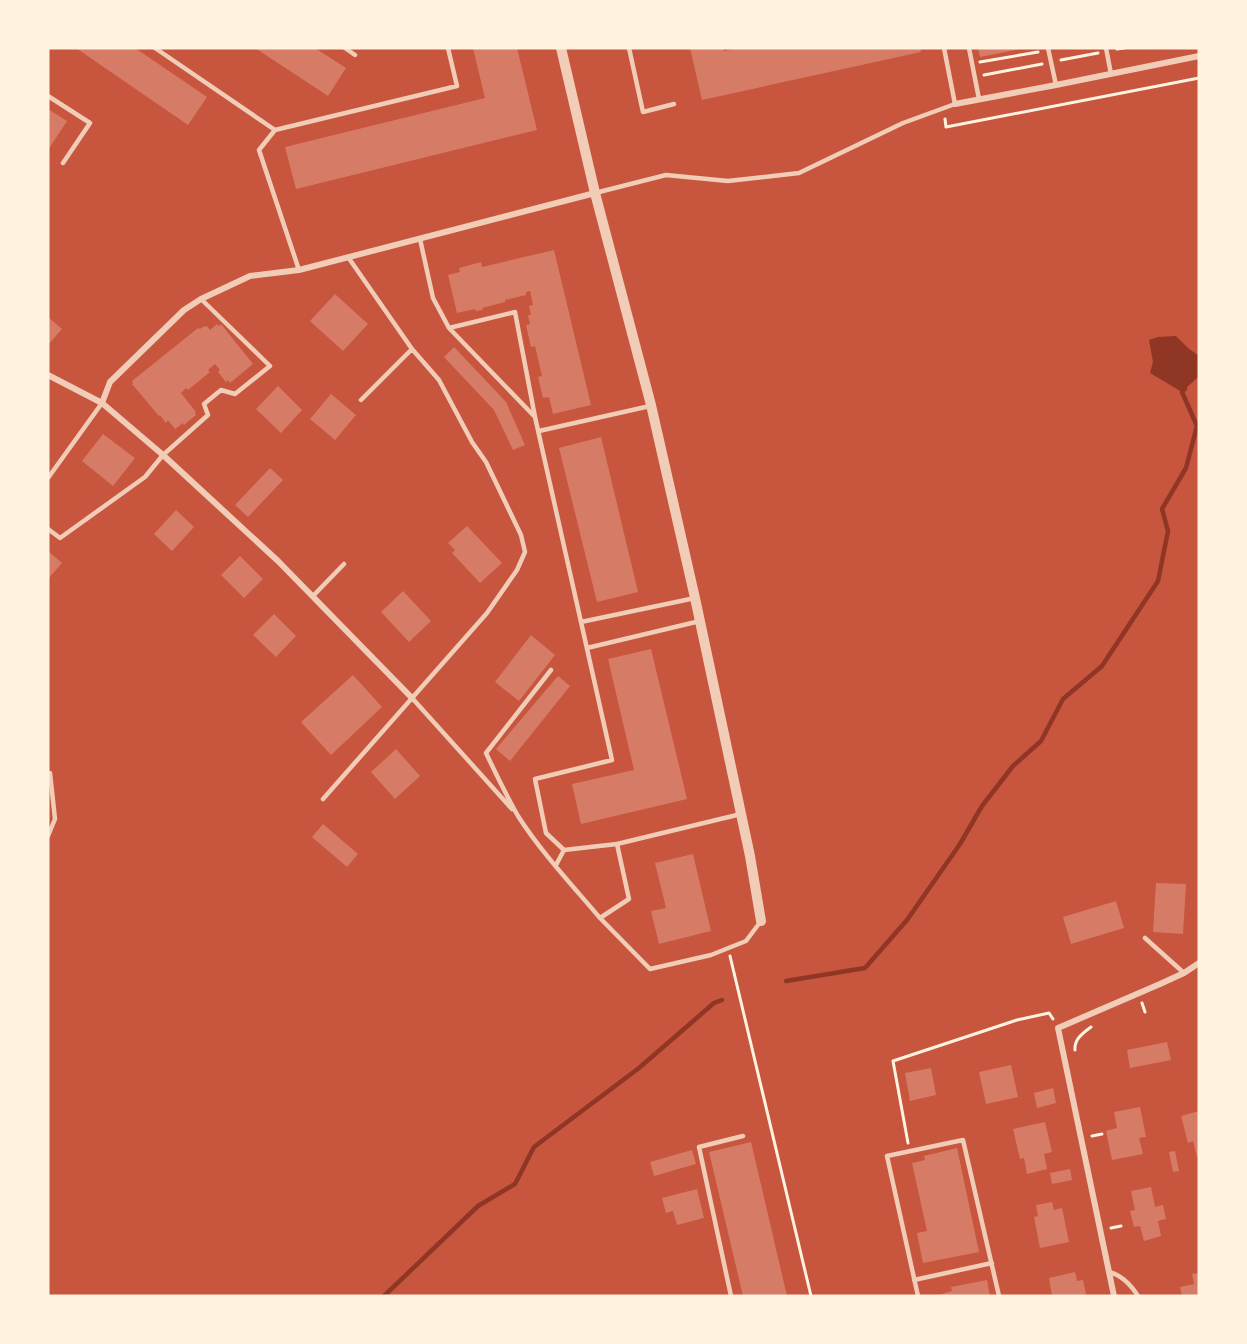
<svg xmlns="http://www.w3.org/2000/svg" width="1247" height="1344" font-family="'Sofia Sans Condensed',sans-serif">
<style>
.water{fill:#8f3625}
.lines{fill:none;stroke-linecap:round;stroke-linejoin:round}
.stream{stroke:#8f3625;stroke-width:4.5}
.building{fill:#d67c66}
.path{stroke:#fff3e0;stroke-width:3}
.service{stroke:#f1ccb7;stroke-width:4.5}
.minor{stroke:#f1ccb7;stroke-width:6}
.tertiary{stroke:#f1ccb7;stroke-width:10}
</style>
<rect width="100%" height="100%" fill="#c8553d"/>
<path class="water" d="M1176,336l12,12 11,8v20l-17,16 -32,-19 3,-11 -4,-22 9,-3z"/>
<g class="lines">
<path class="stream" d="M786,981l79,-13 42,-48 53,-76 22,-38 31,-40 28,-25 22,-42 39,-33 56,-85 10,-50 -6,-22 24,-41 11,-42 -15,-34 3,-3
M384,1296l94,-90 37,-22 19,-37 105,-79 75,-65 8,-3"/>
</g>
<path class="building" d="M76,48h59l72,49 -19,28z
M255,48h60l31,20 -18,28z
M473,48h44l20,82 -241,59 -11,-42 200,-49z
M690,48h33l1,3 13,-3h183l1,4 -219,48z
M978,48h42v1l-40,8z
M48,109l19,12 -19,29z
M554,250l37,155 -38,9 -4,-17 -6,1 -5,-21 4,-1 -7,-30 -4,1 -5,-22 4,-1 -2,-9h3l-2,-9 4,-1 -3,-14 -4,1v3l-21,5v2l-23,6 1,2 -7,1 -1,-2 -18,4 -9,-38 12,-3 -1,-4 22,-6 1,5z
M335,294l33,30 -25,27 -33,-30z
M48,317l14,12 -14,16z
M217,324l2,2 2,-2 32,40 -23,19 -2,-3 -2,2 -8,-10 2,-2 -5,-6 -7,6 2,2 -22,18 -2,-2 -5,5 15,19 -1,1 1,2 -12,10 -1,-2 -8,6 -7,-9 -2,3 -6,-8 -1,1 -27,-32 1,-1 -1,-2 66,-53 2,1 4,-3 1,1 2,-1 3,4z
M454,347l52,55 19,43 -12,5 -19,-40 -50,-53z
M278,386l24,24 -21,23 -25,-24z
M331,394l25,21 -21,25 -25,-21z
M103,434l32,24 -22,28 -31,-25z
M601,437l37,155 -41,10 -38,-154z
M270,468l13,12 -35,37 -13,-12z
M176,510l18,17 -22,24 -18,-17z
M467,526l35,37 -22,20 -28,-30 3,-3 -7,-7z
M48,551l14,12 -14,16z
M240,556l23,23 -19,19 -23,-23z
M403,591l28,30 -22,21 -28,-30z
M274,614l22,22 -20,21 -23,-22z
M531,635l24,20 -36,46 -24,-19z
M651,649l36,150 -106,25 -9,-40 62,-14 -26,-111z
M353,675l29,32 -51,48 -30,-33z
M558,676l12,10 -60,75 -14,-12z
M396,749l24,27 -25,23 -24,-27z
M323,824l35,30 -11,13 -35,-30z
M693,854l18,77 -52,13 -8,-33 15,-3 -11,-45z
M1156,883l30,1 -3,50 -30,-2z
M1116,901l8,27 -53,16 -8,-27z
M1167,1042l4,18 -41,8 -3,-18z
M1011,1065l7,32 -32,7 -7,-32z
M931,1068l5,27 -26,6 -5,-28z
M1053,1088l3,15 -19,5 -3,-15z
M1140,1107l6,30 -7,1 4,16 -31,6 -6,-29 11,-3 -3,-16z
M1199,1111v45l-2,1 -4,-16 -5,2 -7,-27z
M1045,1122l7,30 -8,2 3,15 -20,5 -3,-16 -4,1 -7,-30z
M751,1142l36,154h-44l-34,-144z
M957,1148l22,104 -56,11 -6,-30 10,-2 -15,-68 13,-3 -1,-4z
M692,1150l4,14 -42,12 -4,-14z
M1175,1151l4,20 -6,1 -4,-20z
M1070,1169l2,11 -20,4 -2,-11z
M1151,1187l4,20 8,-2 3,14 -8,2 3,15 -17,5 -4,-15 -6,1 -4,-16 5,-1 -4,-19z
M697,1189l7,29 -27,7 -4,-14 -7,2 -4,-15z
M1052,1202l2,8 8,-2 7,34 -29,6 -6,-31 4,-1 -2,-11z
M1075,1272l2,9 6,-1 3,14 -6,2h-28l-3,-18z
M1199,1273v23h-17l-2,-9 14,-3 -2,-10z
M987,1280l3,16h-54l16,-5 -1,-4z"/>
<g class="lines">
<path class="path" d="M1117,49l7,-1
M1061,60l37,-7
M980,62l58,-10
M984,75l58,-11
M945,119l1,8 253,-49
M730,956l81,340
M1142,1003l3,9
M1075,1050c-1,-11 8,-17 16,-23
M1092,1136l10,-2
M908,1143l-15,-82 124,-41 32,-7 4,6
M1111,1228l10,-2"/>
<path class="service" d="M155,48l120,82
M345,48l10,7
M629,48l14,64 31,-8
M969,48l10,51
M1048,48l8,37
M1106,48l5,26
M48,96l42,27 -27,40
M595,193l71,-18 62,6 71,-8 104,-50 52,-19 -11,-56
M420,239l13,59 16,30 86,89 77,343 -77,19 11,54 18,17 53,-6
M348,257l64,92 -51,51
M299,270l-40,-120 16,-20 182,-44 -9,-38
M449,328l66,-16 20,105
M539,431l111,-25
M48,478l54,-75
M48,529l12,9 85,-61 18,-22 45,-40 -4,-11 17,-14 14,4 35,-28 -69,-67
M313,596l31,-32
M581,622l114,-24
M587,648l113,-27
M551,670l-65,83c10,21 20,42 32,63 23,36 54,69 82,102
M412,698l100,111
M48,773h2l5,46 -7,17
M323,799l164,-186 30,-43 8,-18 -4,-17 -35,-73 -14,-20 -33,-62 -27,-31
M741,814l-124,30 12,55 -29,19 50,51 61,-14 35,-14 15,-20
M556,865l8,-15
M1145,938l39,35
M1109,1272c13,3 22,13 29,24
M914,1280l78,-17
M731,1296l-32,-149 44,-11
M918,1296l-31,-140 76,-16 36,156"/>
<path class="minor" d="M955,104l101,-19 143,-29
M48,375l54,28 61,52 115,106 134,137
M102,403l8,-21 74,-72 17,-11 49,-23 49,-6 296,-77
M1114,1296l-56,-268 102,-44 24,-11 15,-10"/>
<path class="tertiary" d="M561,48l34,145 56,212 44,193 55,258 11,65"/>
</g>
<rect width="1247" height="1344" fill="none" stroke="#fff3e0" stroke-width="99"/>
</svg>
